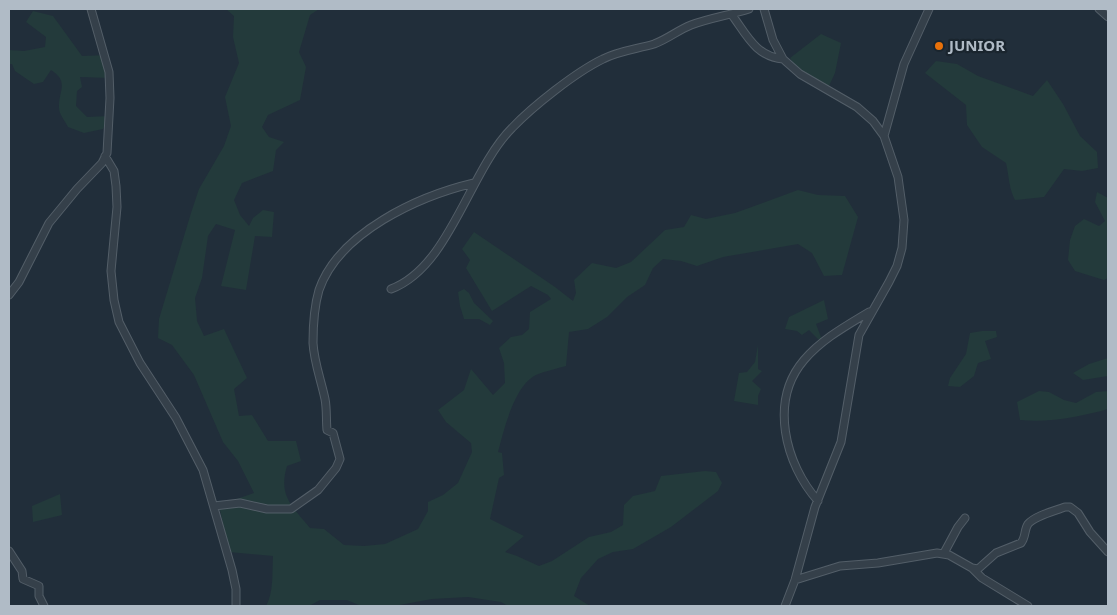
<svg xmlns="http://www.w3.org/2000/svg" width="1117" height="615" font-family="'Noto Sans',sans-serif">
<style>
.green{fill:#233a3b}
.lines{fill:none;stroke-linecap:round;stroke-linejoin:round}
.street-casing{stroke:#535e68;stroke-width:9}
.street{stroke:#35404a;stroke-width:7}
.food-dot{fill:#e8710a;stroke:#1a252e;stroke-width:2}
.labels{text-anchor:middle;stroke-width:4.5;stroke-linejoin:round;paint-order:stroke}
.poi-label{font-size:15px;font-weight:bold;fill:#b0bbc6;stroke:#1a252e;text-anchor:start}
</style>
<rect width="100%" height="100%" fill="#212e3a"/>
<path class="green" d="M226,9h93l-9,6 -11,37 7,15 -6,33 -32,15 -6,12 7,10 15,5 -8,8 -3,21 -31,12 -8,17 6,15 9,11 4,-8 10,-8 11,2 -2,25 -17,-1 -9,54 -25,-4 14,-56 -19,-6 -8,12 -6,42 -7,20 2,23 7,15 20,-7 23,49 -13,11 5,27 13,-1 16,26h28l5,20 -14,5c-9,30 5,40 23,62l14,1 20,16 20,1 21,-2 33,-15 10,-18v-9l15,-7 15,-12 14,-31 -1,-9 -25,-21 -8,-12 26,-20 7,-21 22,26 12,-12 -1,-20 -5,-15 12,-11 11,-2 7,-6 1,-17 21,-13 -3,-4 -17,-9 -39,25 -26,-43 4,-8 -8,-11 12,-17 81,55 18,14 3,-8 -2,-13 18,-17 24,5 15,-6 34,-32 19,-3 7,-12 15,4 29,-6 63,-23 20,5 27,1 13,21 -16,58 -18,1 -12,-23 -14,-9 -75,13 -26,9 -16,-5 -18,-2 -10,9 -8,17 -18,12 -20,20 -19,12 -19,3 -3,34c-10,3 -21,5 -30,9 -22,11 -32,55 -38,77l4,1 2,22 -5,3 -9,41 34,17 -19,16 12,4 22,10 13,-5 37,-24 22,-5 12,-7 1,-20 9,-9 22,-5 6,-15 44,-5 11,1 6,11 -4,8 -47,36 -38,22 -20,3 -15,7 -17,19 -7,18 16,10h-82l-7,-4 -33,-5 -36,2 -38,7h-33l-14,-6h-27l-11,6h-43c8,-14 6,-34 7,-50l-44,-4 -10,-47 35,-12 -16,-32 -15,-19 -29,-67 -22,-30 -14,-7 1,-19 32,-106 8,-24 25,-43 7,-20 -6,-29 14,-34 -6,-26 1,-21z
M33,11l20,5 29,40 27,-1 1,23 -30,-1 2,10 -5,4 -1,15 11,11 22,-1 -6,13 -19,4 -16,-6c-3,-6 -9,-13 -9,-19 -1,-17 11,-26 -8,-38l-8,12 -9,2 -19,-13 -3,-7h-3v-14l15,1 21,-4 1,-10 -20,-15z
M821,34l20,9 -6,30 -6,13 -33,-18 -6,-10z
M936,61l21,3 21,12 55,20 14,-16 16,24 17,32 17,16 1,16 -16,3 -18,-2 -20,28 -29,3c-6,-11 -6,-24 -9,-37l-24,-16 -15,-22 -1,-20 -41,-32z
M1097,192l11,6v80l-4,2 -29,-9 -7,-11 2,-20 5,-14 9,-7 15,7 6,-5 -10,-19z
M464,289l5,4 5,10 19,18 -3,4 -11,-6h-15l-4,-13 -2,-14z
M824,300l4,19 -12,5 6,16 -4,-1 -9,-9 -7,5 -5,-4 -12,-2 4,-12z
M982,331h14l1,6 -12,4 6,18 -13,4 -4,13 -14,11 -12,-1 2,-8 16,-24 4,-21z
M758,345v24l4,2 -10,10 9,8 -3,7v9l-24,-4 5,-28 8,-1 8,-10z
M1108,358v18l-25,4 -10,-7 16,-9z
M1039,391l10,1 15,8 12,3 20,-11 12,-1v18c-29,8 -58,14 -88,11l-3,-18z
M60,494l2,21 -29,7 -1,-16z"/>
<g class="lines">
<defs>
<path id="street" d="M764,9l9,31 10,19 17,15 57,33 16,14 11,15 14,41 6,43 -2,28 -5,18 -8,16 -30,53 -18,107 -26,65 -20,73 -10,26
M1099,9l9,8
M732,15c14,19 24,42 51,44
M884,136l20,-72 25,-55
M105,156l9,15 2,15 1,21 -6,64 3,29 5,22 21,41 36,55 27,52 29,100 4,19v17
M391,289c59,-22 78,-118 121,-161 21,-22 64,-56 91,-69 15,-8 34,-10 51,-15 14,-5 24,-14 37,-19 19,-7 39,-10 58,-16
M9,295l10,-13 30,-59 28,-34 25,-26 5,-10 3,-55 -1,-26 -18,-63
M818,501c-33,-37 -49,-100 -14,-141 18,-21 42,-34 65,-48
M214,506l26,-3 27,6h24l27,-19 18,-22 4,-9 -7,-26 -6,-3c-1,-10 0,-21 -2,-31 -4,-19 -11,-37 -12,-56 0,-18 1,-36 6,-53 20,-58 100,-94 155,-107
M9,551l13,20 1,8 16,7v10l5,10
M944,553l14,-26 7,-9
M972,568l10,10 46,28
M795,580l45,-14 38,-3 59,-10 12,2 23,13 6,1 18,-16 25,-10c5,-6 3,-13 7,-19 8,-9 27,-13 37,-17h5l8,6 12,19 18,20"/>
</defs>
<use href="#street" class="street-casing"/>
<use href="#street" class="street"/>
</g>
<circle class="food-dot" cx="939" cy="46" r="5"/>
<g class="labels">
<g class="poi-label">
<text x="949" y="51">JUNIOR</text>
</g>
</g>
<rect width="1117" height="615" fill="none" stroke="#b0bbc6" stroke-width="20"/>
</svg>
